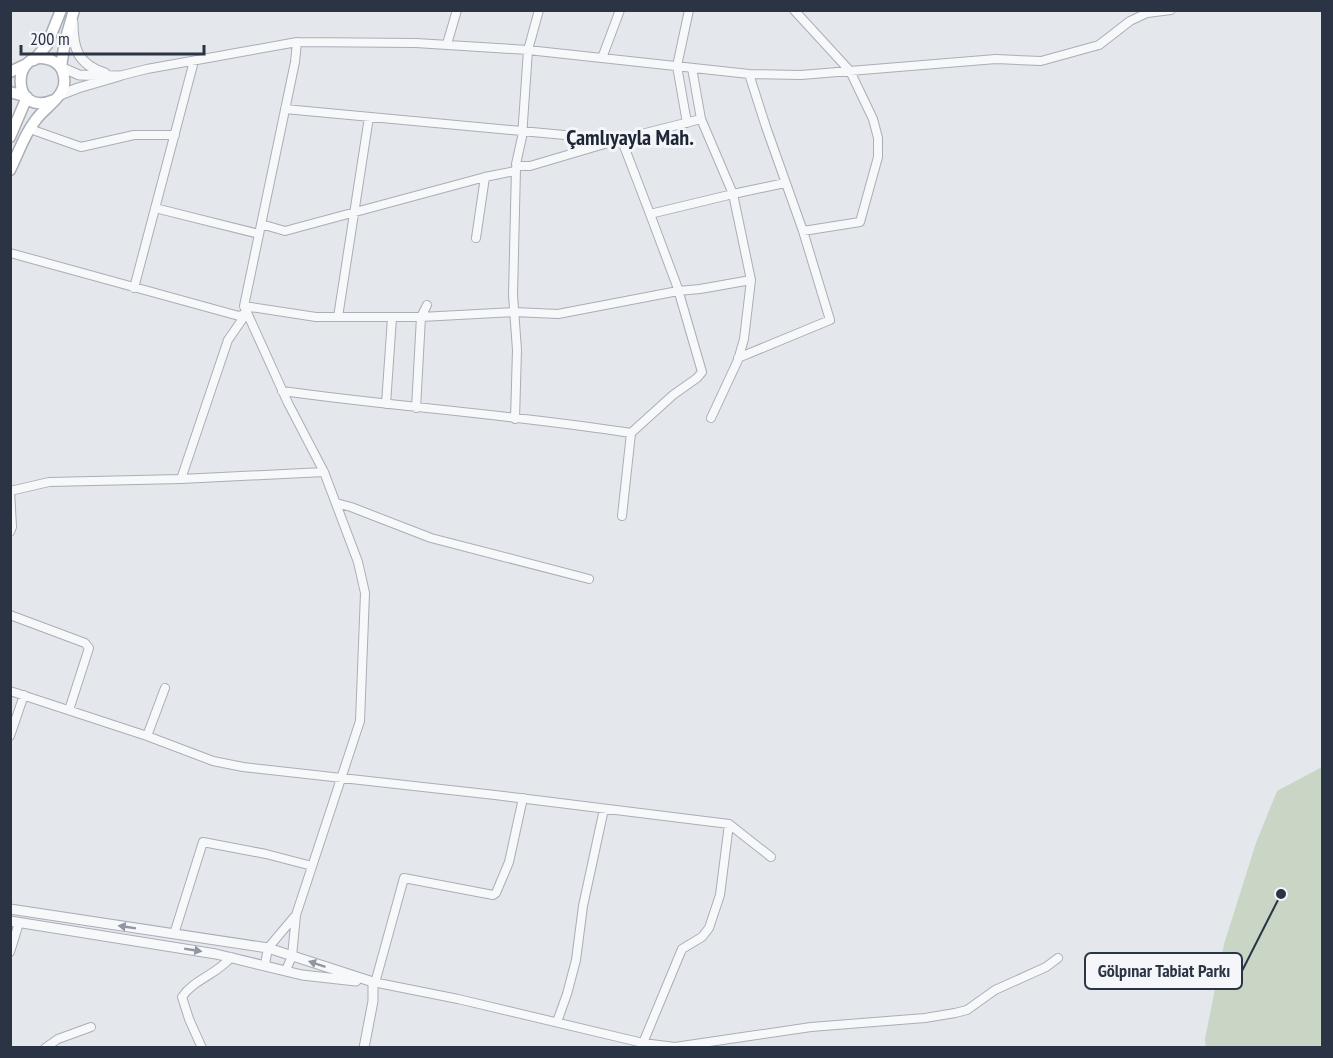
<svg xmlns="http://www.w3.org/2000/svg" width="1333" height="1058" font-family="'PT Sans Narrow',sans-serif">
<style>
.green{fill:#c9d6c5}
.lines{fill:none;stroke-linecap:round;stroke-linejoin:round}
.minor-casing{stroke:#a9aeb7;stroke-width:10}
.tertiary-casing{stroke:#a9aeb7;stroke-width:11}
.secondary-casing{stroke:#a9aeb7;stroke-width:13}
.minor{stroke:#f7f8fa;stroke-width:8}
.tertiary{stroke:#f7f8fa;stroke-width:9}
.secondary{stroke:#fff;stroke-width:10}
.oneway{fill:#9196a0}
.labels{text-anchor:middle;stroke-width:6;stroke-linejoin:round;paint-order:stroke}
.district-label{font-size:22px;font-weight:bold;fill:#1d2536;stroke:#f4f6f9}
.leader{fill:none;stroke:#2b3445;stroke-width:2}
.callout-dot{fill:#2b3445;stroke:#f4f6f9;stroke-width:2}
.callout{fill:#f4f6f9;stroke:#2b3445;stroke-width:2}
.callout-label{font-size:18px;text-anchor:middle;font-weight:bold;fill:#2b3445}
</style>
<rect width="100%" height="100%" fill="#e4e7ec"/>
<path class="green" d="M1322,767v280h-116l-1,-8 19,-95 32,-101 21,-52z"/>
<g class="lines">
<defs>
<path id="minor" d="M539,10l-11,40 -6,87 -6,27 5,2h9l88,-26 6,6 26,68 83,-20 18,86 -7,59 -6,21 -27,58
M447,44l10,-34
M602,58l18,-48
M749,74l17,53 37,104 57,-9 18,-65v-19l-5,-19 -23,-48 -56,-61
M119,76l28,-7 150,-27 119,1 112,7 221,24 52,1 195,-16 45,2 58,-16 31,-24 17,-8 24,-3
M285,109l333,31 83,-21 -9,-51
M701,119l32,75 52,-11
M687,123l-10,-57 12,-56
M30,129l51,18 53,-12h41
M155,208l104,26
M261,224l24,7 200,-54 30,-6
M476,238l9,-61
M10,253l229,63 8,-3
M134,288l60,-227
M244,306l72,11h105l6,-12
M338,317l31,-200
M738,358l92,-38 -27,-89
M282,391c116,16 234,24 349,42
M386,404l6,-86
M416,408l5,-91 93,-5 44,2 120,-23 22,-2 51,-9
M515,419l2,-69 -4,-55 3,-127
M181,479l47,-139 18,-26
M10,490l2,37 -2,5
M10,491l39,-9 132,-3 143,-7
M336,503l15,4 80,31 158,41
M622,516l9,-83 42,-38 24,-17 5,-6 -25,-86 -27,-72
M10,615l75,28 4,5 -20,62
M165,688l-18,48 66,25 30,6 252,28 234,29 42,33
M10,691l137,45
M10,736l14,-41
M174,934l29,-92 63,12 46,12
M10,952l9,-29
M265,964l3,-16 27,-32
M286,970l6,-14 4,-41 64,-194 5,-128 -7,-31 -34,-90 -36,-69 -44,-97 51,-244 2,-20
M373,982l85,17 185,44 32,4 136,-20 114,-9 30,-5 12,-3 28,-20 51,-23 12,-9
M375,983l29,-105 89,17 3,-2 13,-31 14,-64
M557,1022l10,-28 9,-34 7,-54 21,-97
M643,1043l39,-94 20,-12 7,-9 11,-33 9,-71
M45,1048l13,-9 33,-12
M202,1048l-13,-29 -7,-22c12,-18 36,-23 49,-40"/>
<path id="tertiary" d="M73,22c0,26 4,42 32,51
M60,95l18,-7 41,-12 -40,-1 -18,-8
M10,909l258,39 105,34
M10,921l206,33 86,21 54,6
M364,1048l9,-47v-19"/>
<path id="secondary" d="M34,60l13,-15 14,-35
M61,67l4,-26 9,-31
M10,72l17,-8
M10,92l17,5 -17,40
M10,170c8,-16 14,-35 25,-49 9,-14 33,-25 29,-44 -1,-8 -6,-14 -13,-17 -40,-15 -42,59 3,40"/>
</defs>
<use href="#minor" class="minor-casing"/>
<use href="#tertiary" class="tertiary-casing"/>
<use href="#secondary" class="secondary-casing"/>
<use href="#minor" class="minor"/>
<use href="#tertiary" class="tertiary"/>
<use href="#secondary" class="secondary"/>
</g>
<defs><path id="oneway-solid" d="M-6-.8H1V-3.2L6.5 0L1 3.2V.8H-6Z" transform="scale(1.5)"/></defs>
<g class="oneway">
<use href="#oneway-solid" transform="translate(127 927) rotate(-171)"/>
<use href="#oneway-solid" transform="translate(193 950) rotate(9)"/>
<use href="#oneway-solid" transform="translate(317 964) rotate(-162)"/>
</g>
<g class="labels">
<g class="district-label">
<text x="630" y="145">Çamlıyayla Mah.</text>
</g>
</g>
<path class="leader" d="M1281 894L1242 971"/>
<circle class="callout-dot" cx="1281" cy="894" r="6"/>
<rect class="callout" x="1085" y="953" width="157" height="36" rx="6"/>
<g class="callout-label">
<text x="1164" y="977">Gölpınar Tabiat Parkı</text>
</g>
<rect width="1333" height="1058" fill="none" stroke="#2b3445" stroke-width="24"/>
<path d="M21 45v9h183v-9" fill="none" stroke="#2b3445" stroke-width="3"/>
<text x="30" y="45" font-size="18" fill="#2b3445" stroke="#f4f6f9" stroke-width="4.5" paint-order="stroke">200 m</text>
</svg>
